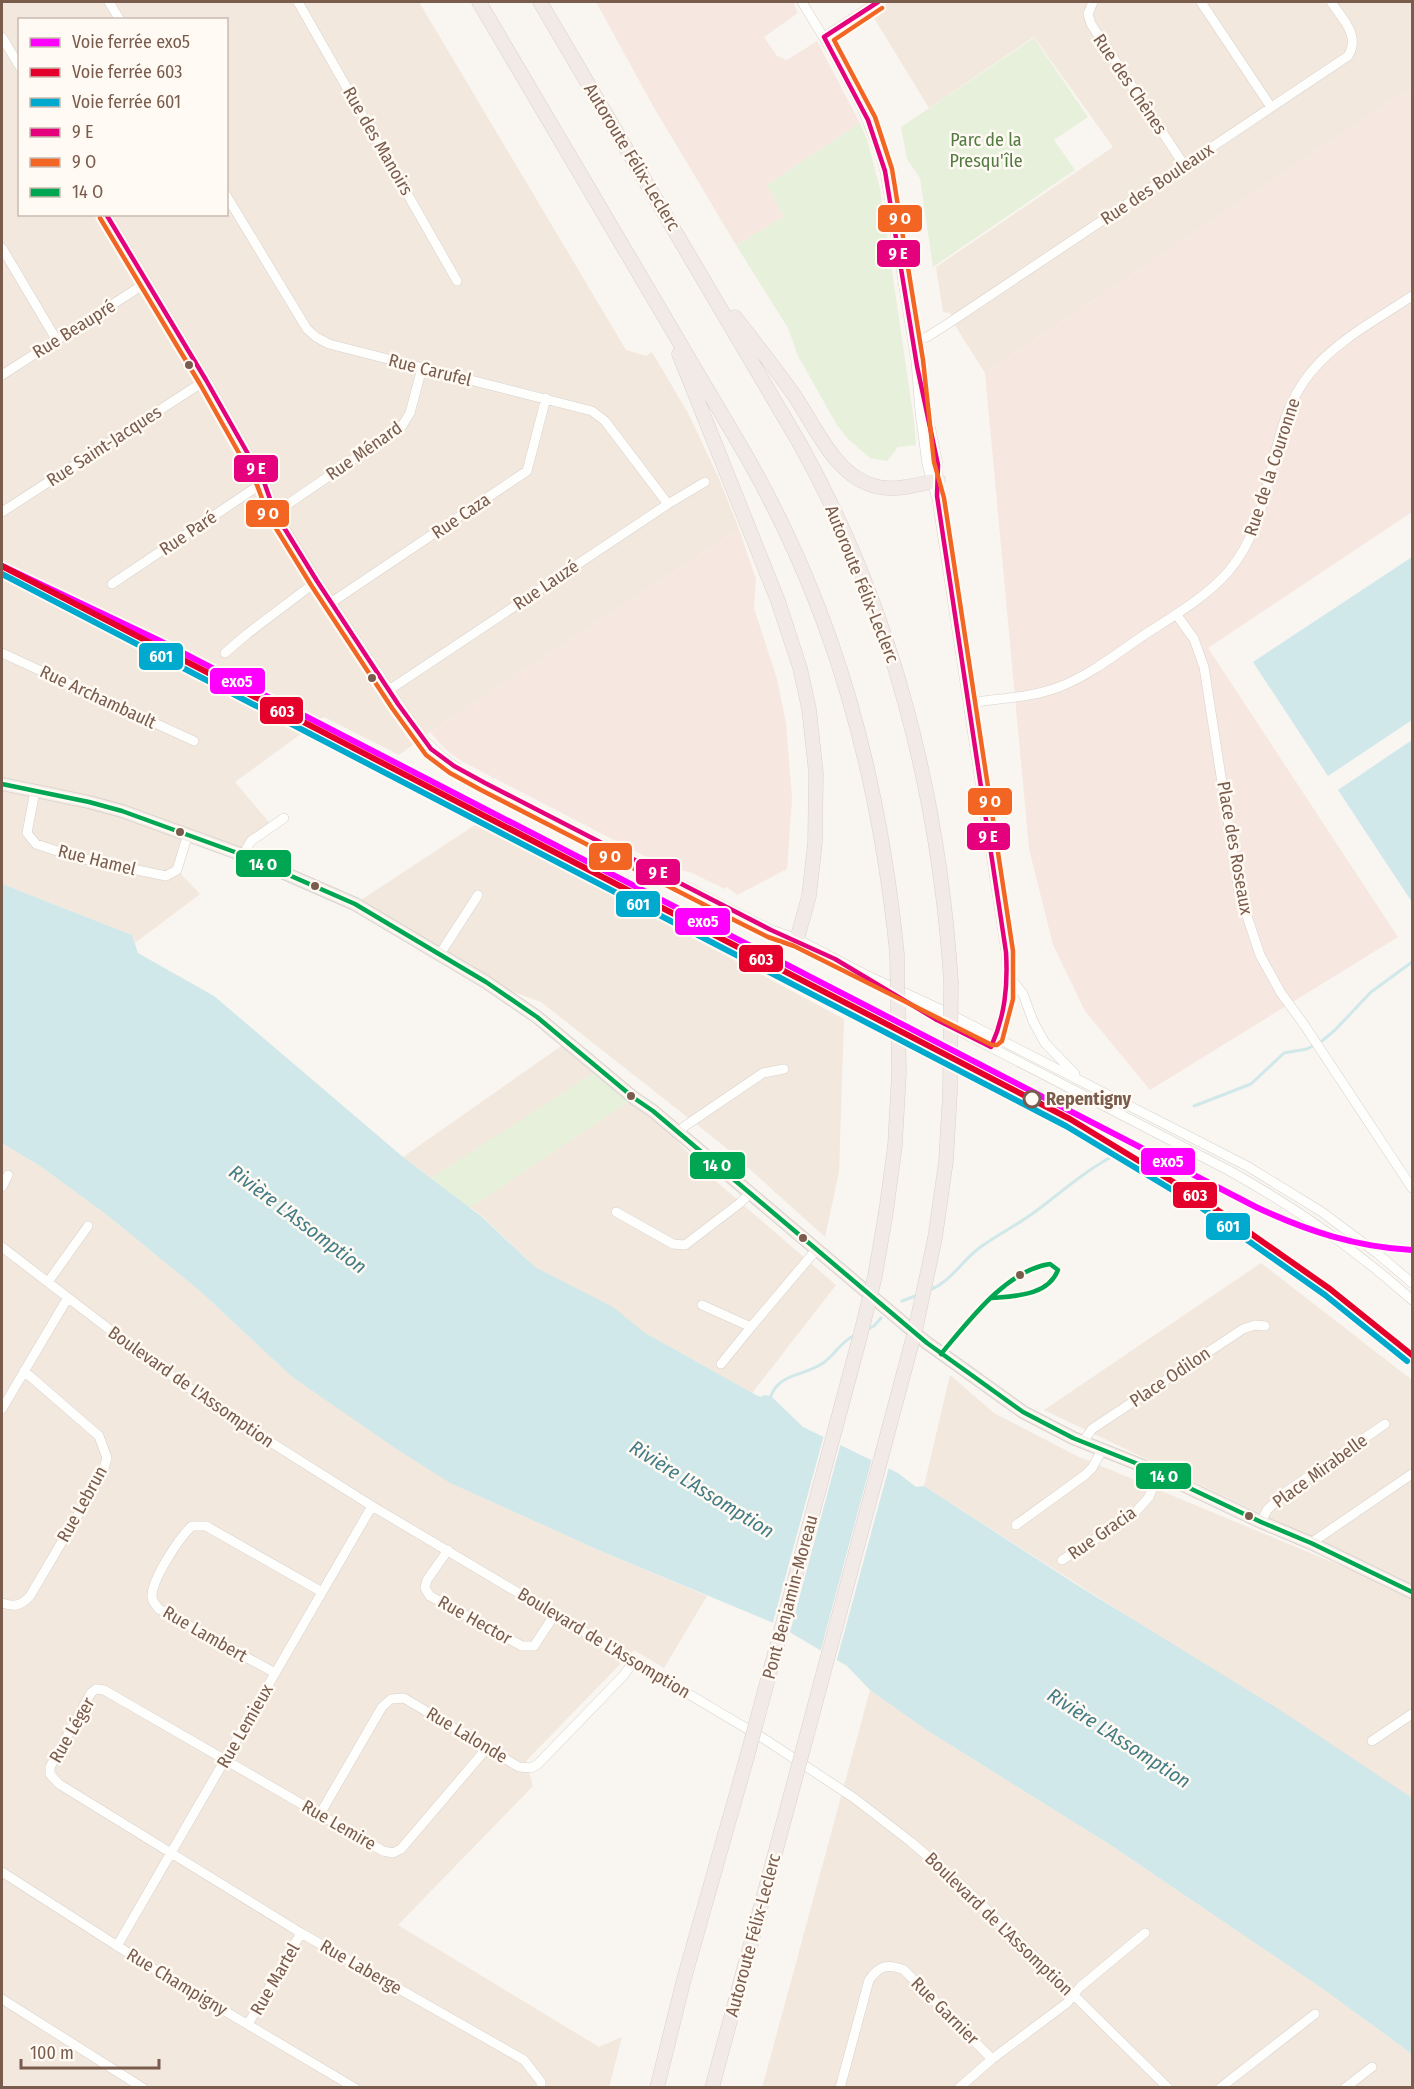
<svg xmlns="http://www.w3.org/2000/svg" width="1414" height="2089" font-family="'Fira Sans Condensed',sans-serif">
<style>
.residential{fill:#f2e8de;fill-rule:evenodd}
.commercial{fill:#f6e8e1}
.green{fill:#e7f0db}
.water{fill:#d0e8ea}
.pier{fill:#f9f5f0}
.lines{fill:none;stroke-linecap:round;stroke-linejoin:round}
.stream{stroke:#d0e8ea;stroke-width:3}
.minor-casing{stroke:#d7d1cb;stroke-width:10}
.major-casing{stroke:#dad1cc;stroke-width:14}
.highway-casing{stroke:#dad1cc;stroke-width:15}
.minor{stroke:#fefefd;stroke-width:9}
.major{stroke:#f3eee8;stroke-width:12}
.highway{stroke:#f2eae7;stroke-width:14}
.highway-bridge-casing{stroke:#dad1cc;stroke-width:15;stroke-linecap:butt}
.highway-bridge{stroke:#f2eae7;stroke-width:14}
.bus-1-casing{stroke:#fffaf3;stroke-width:9}
.bus-2-casing{stroke:#fffaf3;stroke-width:9}
.bus-3-casing{stroke:#fffaf3;stroke-width:9}
.bus-1{stroke:#e5007d;stroke-width:4.5}
.bus-2{stroke:#f26522;stroke-width:4.5}
.bus-3{stroke:#00a651;stroke-width:4.5}
.rail-1-casing{stroke:#fffaf3;stroke-width:10}
.rail-2-casing{stroke:#fffaf3;stroke-width:10}
.rail-3-casing{stroke:#fffaf3;stroke-width:10}
.rail-1{stroke:#f0f;stroke-width:6}
.rail-2{stroke:#e4002b;stroke-width:6}
.rail-3{stroke:#00a9ce;stroke-width:6}
.bus-dot{fill:#7a5c4d;stroke:#fffaf3;stroke-width:2}
.stop-dot{fill:#fffaf3;stroke:#7a5c4d;stroke-width:3}
.labels{text-anchor:middle;stroke-width:5;stroke-linejoin:round;paint-order:stroke}
.street-label{font-size:18px;fill:#7a5c4d;stroke:#fffaf3}
.park-label{font-size:18px;fill:#537a41;stroke:#fffaf3}
.stop-label{font-size:18px;font-weight:bold;fill:#7a5c4d;stroke:#fffaf3;text-anchor:start}
.water-label{font-size:20px;font-style:italic;fill:#437c86;stroke:#fffaf3}
.line-badge{stroke:#fffaf3;stroke-width:2}
.badge-label{font-size:16px;text-anchor:middle;font-weight:bold;fill:#fff}
</style>
<rect width="100%" height="100%" fill="#f9f5f0"/>
<path class="residential" d="M2,2h417l207,348 20,6 6,-4 37,63 31,66 19,48 -309,203 -31,23 -75,-38 -89,65 37,44 -29,29 -55,-20 -11,35 23,24 -65,49 -3,-8 -130,-51zM20,20h206v194h-206z
M889,2h523v85l-427,286 -29,-46 -6,-14 -7,-1 -7,-45 177,-120 -79,-110 -105,71 -58,-95z
M478,823l366,196 -5,153 -14,65 -101,-91 -183,-144 -55,-20 -131,-78z
M567,1042l65,51 79,84 125,108 -84,108 -106,-59 -33,-26 -78,-41 -53,-51 -79,-59z
M2,1143l38,23 67,49 93,76 91,85 159,107 153,69 104,44 -43,72 -30,-18 -108,111 7,25 -135,139 201,122 23,-10 -13,50 -607,1z
M1261,1263l151,117v206l-368,-176z
M950,1375l44,38 83,43 313,130 22,12v200l-488,-312z
M870,1690l55,39 184,115 214,145 89,65v33l-650,1z"/>
<path class="commercial" d="M596,2h197l5,11 -34,24 13,19 10,4 30,-19 43,82 -93,62 17,32 -48,28 -83,-139z
M1412,87v425l-204,136 190,289 -248,153 -65,-79 -32,-66 -24,-96 -44,-476z
M739,529l17,50 -2,29 23,71 9,44 6,75 -5,71 -50,26 -10,-8 -2,2 -33,-16 -28,-7 -203,-105 -16,-12 -15,-17z"/>
<path class="green" d="M1034,38l54,79 -34,23 21,30 -142,97 -13,-89 -13,-19 -6,-32z
M860,123l7,16 13,50 34,232 2,24 -18,2 -11,14 -17,-3 -22,-19 -11,-14 -39,-69 -10,-28 -52,-83 48,-28 -17,-32z
M600,1069l34,29 -164,110 -39,-30z"/>
<path class="water" d="M1412,557v163l-84,56 -75,-114z
M1412,740v162l-74,-112z
M2,884l130,51 6,18 76,43 189,161 79,60 53,50 78,40 32,26 111,62 5,2 3,-2 7,1 32,31 95,46 18,14 8,-1 153,99 200,123 135,90v256l-89,-65 -214,-145 -184,-115 -55,-39 -23,-24 -71,-42 -173,-72 -153,-69 -55,-35 -104,-72 -91,-85 -93,-76 -67,-49 -38,-23z"/>
<path class="pier" d="M824,1435l17,8 -52,193 -17,-10z
M872,1459l17,8 -53,196 -16,-10z"/>
<g class="lines">
<path class="stream" d="M1194,1106l57,-22 33,-31 23,-4 15,-8 13,-11 36,-38 41,-30
M930,1290c21,-9 31,-28 48,-41 18,-14 40,-24 58,-38 27,-20 52,-43 83,-58
M902,1301l16,-6
M866,1330l8,-4 7,-8
M770,1398c9,-26 33,-21 53,-35 13,-9 16,-20 32,-28"/>
<defs>
<path id="minor" d="M109,2l11,18
M298,2l159,279
M802,2l31,51 29,55 15,37 8,26 31,190 4,51 7,52 10,35 69,453c3,34 0,64 -15,95
M1093,2l-5,12 3,10 93,141
M1201,2l70,105
M2,37l18,30
M824,37l54,-35
M226,195l81,134 9,8 13,7 263,67 13,10 63,83
M106,214l100,166 58,102 11,31 42,68 99,149c34,46 110,75 161,101 64,32 128,65 192,98l28,10 69,36 74,34 307,157 75,46 56,42 34,29
M2,248l54,91
M913,342l14,-5 22,-14 399,-267c13,-20 -6,-38 -17,-54
M2,375l144,-92
M924,395l14,70v20
M2,512l204,-132
M275,513l127,-87 8,-13 12,-45
M112,584l152,-102
M332,602l195,-131 19,-73
M1176,614l18,25 10,28 35,225 21,63 21,38 24,33 107,162
M2,653l192,88
M225,653l22,-19 70,-53
M389,690l279,-186 37,-22
M970,703c30,-5 60,-5 89,-16 29,-11 56,-32 82,-50 29,-19 63,-38 87,-65 13,-15 22,-33 29,-51 18,-50 19,-107 54,-149 26,-32 67,-53 101,-76
M35,791l-8,42 9,11 39,13 91,19 11,-6 11,-36
M243,855l8,-14 33,-23
M440,954l38,-59
M1007,973l16,21 10,27 12,22 30,31
M896,994l46,28 286,148c67,37 127,79 184,130
M679,1132l6,-6 78,-53 21,-4
M2,1187l6,-12
M616,1212l57,32 12,1 55,-42 10,-10
M2,1247l155,119 88,60 127,80 394,234 88,58 57,44 56,48 201,198
M48,1282l40,-56
M702,1305l49,22 65,-77
M721,1364l30,-37
M2,1409l65,-110
M1083,1442l9,-13 151,-100 12,-4 10,1
M1261,1522l6,-12 16,-16 102,-70
M1016,1525l69,-50 7,-7 10,-18
M1311,1543l101,-69
M448,1550l-21,30 -2,8 5,8 92,50h12l21,-32
M1062,1560l71,-45 16,-18 9,-23
M2,1603c12,4 19,3 28,-7l73,-124 4,-14 -8,-22 -75,-65
M275,1673l-116,-64c-3,-4 -7,-7 -7,-13 0,-17 27,-58 40,-70h14l116,66
M1372,1741l40,-27
M487,1748l-86,101 -8,4 -10,-2 -279,-161 -8,-1 -5,4 -41,74v7l9,10 242,149 223,127 17,22v6
M320,1814l62,-107 9,-8 13,-1 115,69 12,1 7,-4 85,-88 11,-15
M2,1872l145,93 208,123
M117,1946l255,-440
M2,1999l141,89
M248,2024l53,-91
M840,2088l29,-108c10,-14 18,-17 35,-10l88,89
M959,2088l33,-29 75,-56 13,-16 65,-54
M1220,2088l95,-74
M1345,2088l27,-21"/>
<path id="major" d="M2,784l87,18 33,9 121,44 112,49 131,78 51,35 97,81 19,13 274,232 96,69 50,26 70,28 118,56 50,21 101,49"/>
<path id="highway" d="M479,2l265,450c91,158 135,322 153,502
M540,2l260,442c92,165 139,350 151,538
M735,317c20,26 40,51 59,78 22,32 42,84 85,92 19,4 41,-3 59,-7
M679,354l99,247 22,67 9,41 7,64 -1,70 -6,53 -12,43
M886,1212l9,-67 4,-72
M935,1238l11,-77 4,-69
M657,2088l27,-109 63,-222
M712,2088l82,-305"/>
</defs>
<use href="#minor" class="minor-casing"/>
<use href="#major" class="major-casing"/>
<use href="#highway" class="highway-casing"/>
<use href="#minor" class="minor"/>
<use href="#major" class="major"/>
<use href="#highway" class="highway"/>
<defs>
<path id="highway-bridge" d="M897,954l2,119
M950,1092l1,-110
M747,1757l114,-424 14,-57 11,-64
M794,1783l121,-452 20,-93"/>
</defs>
<use href="#highway-bridge" class="highway-bridge-casing"/>
<use href="#highway-bridge" class="highway-bridge"/>
<defs>
<path id="bus-1" d="M106,214l100,166 58,102 11,31 42,68 81,123 33,45 23,17 31,17 286,147 64,29 102,61 54,27c14,-31 17,-61 15,-95l-69,-456 1,-31 -21,-99 -32,-195 -17,-51 -44,-83 54,-35"/>
<path id="bus-2" d="M100,218l100,166 57,101 12,32 42,68 81,123 34,47 24,18 31,17 257,132 30,15 26,9 198,99h5l5,-4 11,-42v-48l-69,-453 -10,-36 -11,-102 -31,-191 -17,-52 -41,-77 48,-32"/>
<path id="bus-3" d="M2,784l87,18 33,9 121,44 112,49 131,78 51,35 97,81 19,13 274,232 96,69 50,26 70,28 118,56 50,21 101,49
M941,1354c27,-32 65,-84 109,-90l8,6c-10,26 -43,26 -66,28"/>
</defs>
<use href="#bus-1" class="bus-1-casing"/>
<use href="#bus-2" class="bus-2-casing"/>
<use href="#bus-3" class="bus-3-casing"/>
<use href="#bus-1" class="bus-1"/>
<use href="#bus-2" class="bus-2"/>
<use href="#bus-3" class="bus-3"/>
<defs>
<path id="rail-1" d="M2,566l156,74 1098,567c51,24 100,40 156,43"/>
<path id="rail-2" d="M2,566l1068,553 133,81 127,89 82,66"/>
<path id="rail-3" d="M2,574l1064,552 133,80 126,89 82,66"/>
</defs>
<use href="#rail-1" class="rail-1-casing"/>
<use href="#rail-2" class="rail-2-casing"/>
<use href="#rail-3" class="rail-3-casing"/>
<use href="#rail-1" class="rail-1"/>
<use href="#rail-2" class="rail-2"/>
<use href="#rail-3" class="rail-3"/>
</g>
<g class="bus-dot">
<circle cx="189" cy="365" r="5"/>
<circle cx="372" cy="678" r="5"/>
<circle cx="180" cy="832" r="5"/>
<circle cx="315" cy="886" r="5"/>
<circle cx="631" cy="1096" r="5"/>
<circle cx="803" cy="1238" r="5"/>
<circle cx="1020" cy="1275" r="5"/>
<circle cx="1249" cy="1516" r="5"/>
</g>
<circle class="stop-dot" cx="1032" cy="1099" r="8"/>
<g class="labels">
<g class="street-label">
<text transform="translate(1130 84) rotate(56)" y="6">Rue des Chênes</text>
<text transform="translate(378 141) rotate(60)" y="6">Rue des Manoirs</text>
<text transform="translate(632 157) rotate(59)" y="6">Autoroute Félix-Leclerc</text>
<text transform="translate(1157 184) rotate(-34)" y="6">Rue des Bouleaux</text>
<text transform="translate(74 329) rotate(-32)" y="6">Rue Beaupré</text>
<text transform="translate(430 370) rotate(14)" y="6">Rue Carufel</text>
<text transform="translate(104 446) rotate(-33)" y="6">Rue Saint-Jacques</text>
<text transform="translate(364 451) rotate(-35)" y="6">Rue Ménard</text>
<text transform="translate(1272 467) rotate(-72)" y="6">Rue de la Couronne</text>
<text transform="translate(461 516) rotate(-34)" y="6">Rue Caza</text>
<text transform="translate(188 533) rotate(-34)" y="6">Rue Paré</text>
<text transform="translate(862 584) rotate(68)" y="6">Autoroute Félix-Leclerc</text>
<text transform="translate(546 585) rotate(-34)" y="6">Rue Lauzé</text>
<text transform="translate(98 697) rotate(25)" y="6">Rue Archambault</text>
<text transform="translate(1235 848) rotate(80)" y="6">Place des Roseaux</text>
<text transform="translate(97 860) rotate(14)" y="6">Rue Hamel</text>
<text transform="translate(1170 1377) rotate(-34)" y="6">Place Odilon</text>
<text transform="translate(191 1387) rotate(35)" y="6">Boulevard de L'Assomption</text>
<text transform="translate(1320 1471) rotate(-36)" y="6">Place Mirabelle</text>
<text transform="translate(82 1504) rotate(-61)" y="6">Rue Lebrun</text>
<text transform="translate(1102 1533) rotate(-35)" y="6">Rue Gracia</text>
<text transform="translate(790 1597) rotate(-75)" y="6">Pont Benjamin-Moreau</text>
<text transform="translate(475 1620) rotate(29)" y="6">Rue Hector</text>
<text transform="translate(205 1634) rotate(30)" y="6">Rue Lambert</text>
<text transform="translate(604 1643) rotate(31)" y="6">Boulevard de L'Assomption</text>
<text transform="translate(245 1726) rotate(-60)" y="6">Rue Lemieux</text>
<text transform="translate(72 1730) rotate(-60)" y="6">Rue Léger</text>
<text transform="translate(467 1735) rotate(31)" y="6">Rue Lalonde</text>
<text transform="translate(339 1825) rotate(30)" y="6">Rue Lemire</text>
<text transform="translate(999 1924) rotate(44)" y="6">Boulevard de L'Assomption</text>
<text transform="translate(753 1935) rotate(-75)" y="6">Autoroute Félix-Leclerc</text>
<text transform="translate(361 1967) rotate(30)" y="6">Rue Laberge</text>
<text transform="translate(275 1979) rotate(-60)" y="6">Rue Martel</text>
<text transform="translate(177 1982) rotate(31)" y="6">Rue Champigny</text>
<text transform="translate(945 2011) rotate(45)" y="6">Rue Garnier</text>
</g>
<g class="park-label">
<text x="986" y="146">Parc de la<tspan x="986" dy="21">Presqu'île</tspan></text>
</g>
<g class="stop-label">
<text x="1046" y="1105">Repentigny</text>
</g>
<g class="water-label">
<text transform="translate(298 1219) rotate(37)" y="7">Rivière L'Assomption</text>
<text transform="translate(702 1489) rotate(32)" y="7">Rivière L'Assomption</text>
<text transform="translate(1119 1738) rotate(33)" y="7">Rivière L'Assomption</text>
</g>
</g>
<g class="line-badge">
<rect x="877" y="204" width="46" height="29" rx="6" fill="#f26522"/>
<rect x="876" y="239" width="45" height="29" rx="6" fill="#e5007d"/>
<rect x="233" y="454" width="46" height="29" rx="6" fill="#e5007d"/>
<rect x="245" y="499" width="45" height="29" rx="6" fill="#f26522"/>
<rect x="138" y="642" width="46" height="29" rx="6" fill="#00a9ce"/>
<rect x="209" y="667" width="57" height="28" rx="6" fill="#f0f"/>
<rect x="259" y="696" width="45" height="29" rx="6" fill="#e4002b"/>
<rect x="967" y="787" width="46" height="29" rx="6" fill="#f26522"/>
<rect x="966" y="822" width="45" height="29" rx="6" fill="#e5007d"/>
<rect x="588" y="842" width="45" height="29" rx="6" fill="#f26522"/>
<rect x="235" y="849" width="57" height="29" rx="6" fill="#00a651"/>
<rect x="635" y="858" width="46" height="28" rx="6" fill="#e5007d"/>
<rect x="615" y="890" width="46" height="28" rx="6" fill="#00a9ce"/>
<rect x="674" y="907" width="57" height="29" rx="6" fill="#f0f"/>
<rect x="738" y="944" width="46" height="29" rx="6" fill="#e4002b"/>
<rect x="1140" y="1147" width="56" height="29" rx="6" fill="#f0f"/>
<rect x="689" y="1151" width="57" height="29" rx="6" fill="#00a651"/>
<rect x="1172" y="1181" width="46" height="28" rx="6" fill="#e4002b"/>
<rect x="1205" y="1212" width="46" height="29" rx="6" fill="#00a9ce"/>
<rect x="1135" y="1462" width="57" height="28" rx="6" fill="#00a651"/>
</g>
<g class="badge-label">
<text x="900" y="224">9 O</text>
<text x="898" y="259">9 E</text>
<text x="256" y="474">9 E</text>
<text x="268" y="519">9 O</text>
<text x="161" y="662">601</text>
<text x="237" y="687">exo5</text>
<text x="282" y="717">603</text>
<text x="990" y="807">9 O</text>
<text x="988" y="842">9 E</text>
<text x="610" y="862">9 O</text>
<text x="263" y="870">14 O</text>
<text x="658" y="878">9 E</text>
<text x="638" y="910">601</text>
<text x="703" y="927">exo5</text>
<text x="761" y="965">603</text>
<text x="1168" y="1167">exo5</text>
<text x="717" y="1171">14 O</text>
<text x="1195" y="1201">603</text>
<text x="1228" y="1232">601</text>
<text x="1164" y="1482">14 O</text>
</g>
<rect width="1414" height="2089" fill="none" stroke="#7a5c4d" stroke-width="6"/>
<rect x="18" y="18" width="210" height="198" fill="#fffaf3" stroke="#cabbb1" stroke-width="1.5"/>
<rect x="30" y="38" width="30" height="9" fill="#ff00ff" stroke="#cabbb1" stroke-width="1.5"/>
<text x="72" y="48" font-size="18" fill="#7a5c4d">Voie ferrée exo5</text>
<rect x="30" y="68" width="30" height="9" fill="#e4002b" stroke="#cabbb1" stroke-width="1.5"/>
<text x="72" y="78" font-size="18" fill="#7a5c4d">Voie ferrée 603</text>
<rect x="30" y="98" width="30" height="9" fill="#00a9ce" stroke="#cabbb1" stroke-width="1.5"/>
<text x="72" y="108" font-size="18" fill="#7a5c4d">Voie ferrée 601</text>
<rect x="30" y="128" width="30" height="9" fill="#e5007d" stroke="#cabbb1" stroke-width="1.5"/>
<text x="72" y="138" font-size="18" fill="#7a5c4d">9 E</text>
<rect x="30" y="158" width="30" height="9" fill="#f26522" stroke="#cabbb1" stroke-width="1.5"/>
<text x="72" y="168" font-size="18" fill="#7a5c4d">9 O</text>
<rect x="30" y="188" width="30" height="9" fill="#00a651" stroke="#cabbb1" stroke-width="1.5"/>
<text x="72" y="198" font-size="18" fill="#7a5c4d">14 O</text>
<path d="M21 2059v9h138v-9" fill="none" stroke="#7a5c4d" stroke-width="3"/>
<text x="30" y="2059" font-size="18" fill="#7a5c4d" stroke="#fffaf3" stroke-width="4.5" paint-order="stroke">100 m</text>
</svg>
